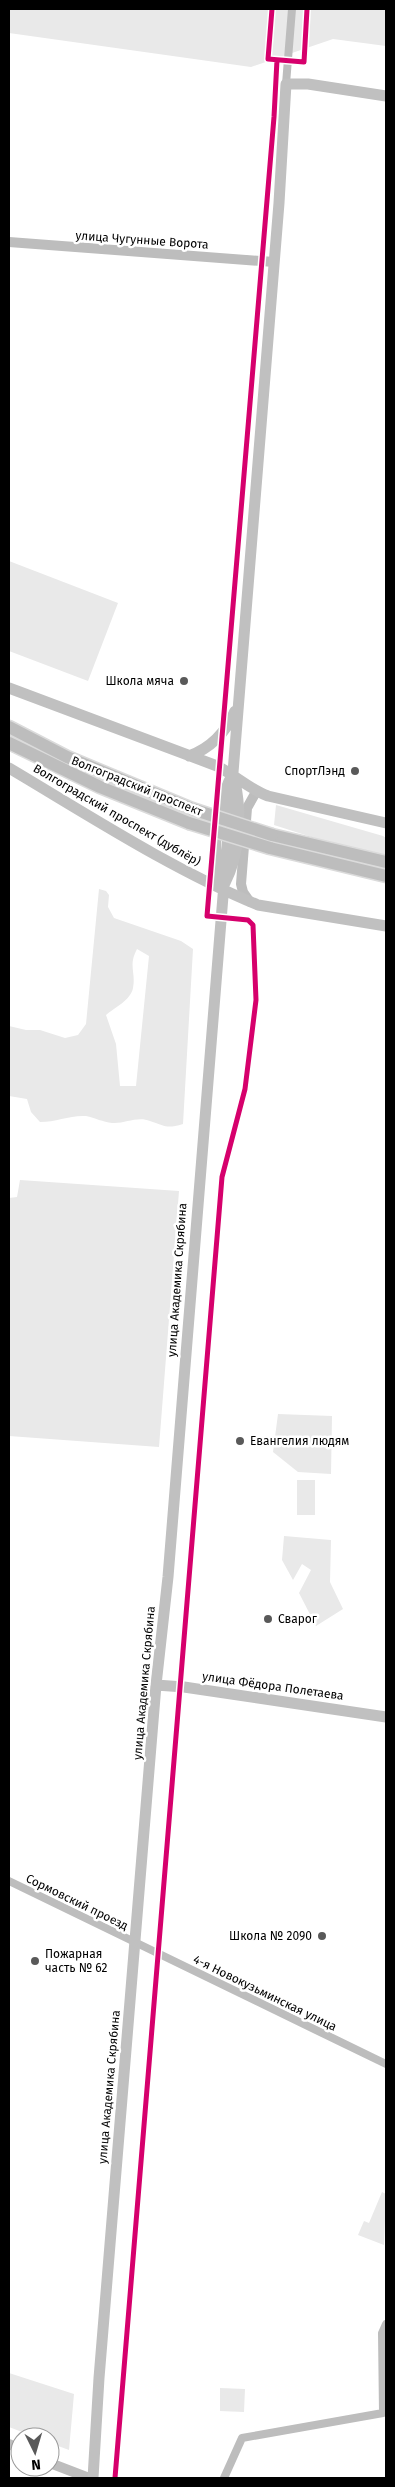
<svg xmlns="http://www.w3.org/2000/svg" width="395" height="2487" font-family="'Fira Sans',sans-serif">
<style>
.green{fill:#e9e9e9;fill-rule:evenodd}
.lines{fill:none;stroke-linecap:round;stroke-linejoin:round}
.primary-casing{stroke:#dbdbdb;stroke-width:15}
.minor{stroke:#bdbdbd;stroke-width:8}
.tertiary{stroke:#bdbdbd;stroke-width:10}
.secondary{stroke:#c0c0c0;stroke-width:11}
.primary{stroke:#bdbdbd;stroke-width:12}
.primary-bridge-casing{stroke:#dbdbdb;stroke-width:15;stroke-linecap:butt}
.primary-bridge{stroke:#bdbdbd;stroke-width:12}
.cycleway-casing{stroke:#fff;stroke-width:8}
.cycleway{stroke:#d6006c;stroke-width:5}
.poi-dot{fill:#595959;stroke:#fff;stroke-width:2}
.labels{text-anchor:middle;stroke-width:5;stroke-linejoin:round;paint-order:stroke}
.street-label{font-size:12px;fill:#000;stroke:#fff}
.poi-label{font-size:12px;fill:#000;stroke:#fff;text-anchor:end}
</style>
<rect width="100%" height="100%" fill="#fff"/>
<path class="green" d="M9,9h377v37l-53,-7 -82,28 -242,-34z
M9,561l109,42 -30,78 -79,-30z
M276,805l107,31 3,2v18l-59,-14 -53,-17z
M99,889l7,2 3,4 -1,12 6,11 67,23 12,8 -10,175c-17,5 -17,2 -33,-3 -13,-5 -25,3 -38,2 -9,-1 -17,-5 -26,-7 -16,-1 -30,6 -46,6l-9,-10 -4,-13 -18,-3v-70l17,4h14l25,8 13,-3 8,-11zM137,949l12,7 -13,130h-16l-4,-42 -10,-29c8,-7 25,-15 27,-27 3,-16 -5,-22 4,-39z
M20,1180l159,11 -20,256 -150,-11v-238l8,-1z
M278,1414l54,2 -1,58 -33,-2 -25,-20z
M297,1480h18v35h-18z
M284,1536l47,4 -1,42 13,27 -27,17 -17,-33 12,-23 -9,-6 -9,16 -11,-20z
M382,2192l4,2 -2,51 -26,-10 6,-14 5,2z
M9,2373l65,21 -5,56 -19,-7v-6h-15l-26,-10z
M220,2388l25,1 -1,23 -24,-1z"/>
<g class="lines">
<defs>
<path id="primary" d="M9,727l58,30 125,52
M9,743l91,44 89,36
M272,835l114,27
M270,848l116,28"/>
</defs>
<use href="#primary" class="primary-casing"/>
<path class="minor" d="M286,84l6,-75
M9,1881l377,183
M224,2478l18,-40 141,-25 -1,-80 4,-9"/>
<path class="tertiary" d="M9,242l265,20
M250,902l-7,-10 -2,-8 6,-76 9,-16
M9,2444l11,5
M50,2463l39,15"/>
<path class="secondary" d="M9,688l208,78c18,9 32,23 51,30l118,27
M189,756c22,-8 37,-24 46,-45
M9,768c81,48 162,101 249,137l128,21
M220,883c-8,-32 -5,-72 9,-102
M225,883c15,-29 17,-69 10,-101
M156,1685l28,2 202,30
M93,2478l6,-100 57,-693 12,-108 111,-1374 7,-119h22l78,12"/>
<use href="#primary" class="primary"/>
<defs>
<path id="primary-bridge" d="M192,809l80,26
M189,823l81,25"/>
</defs>
<use href="#primary-bridge" class="primary-bridge-casing"/>
<use href="#primary-bridge" class="primary-bridge"/>
<defs>
<path id="cycleway" d="M272,9l-4,50 36,3 3,-53
M115,2478l107,-1301 23,-88 11,-89 -3,-75 -5,-5 -41,-4 67,-799 3,-57"/>
</defs>
<use href="#cycleway" class="cycleway-casing"/>
<use href="#cycleway" class="cycleway"/>
</g>
<g class="poi-dot">
<circle cx="184" cy="681" r="5"/>
<circle cx="355" cy="771" r="5"/>
<circle cx="240" cy="1441" r="5"/>
<circle cx="268" cy="1619" r="5"/>
<circle cx="322" cy="1936" r="5"/>
<circle cx="35" cy="1961" r="5"/>
</g>
<g class="labels">
<g class="street-label">
<text transform="translate(142 240) rotate(4)" y="4">улица Чугунные Ворота</text>
<text transform="translate(137 786) rotate(22)" y="4">Волгоградский проспект</text>
<text transform="translate(117 815) rotate(30)" y="4">Волгоградский проспект (дублёр)</text>
<text transform="translate(177 1280) rotate(-86)" y="4">улица Академика Скрябина</text>
<text transform="translate(144 1683) rotate(-85)" y="4">улица Академика Скрябина</text>
<text transform="translate(273 1686) rotate(8)" y="4">улица Фёдора Полетаева</text>
<text transform="translate(77 1902) rotate(26)" y="4">Сормовский проезд</text>
<text transform="translate(265 1993) rotate(26)" y="4">4-я Новокузьминская улица</text>
<text transform="translate(109 2087) rotate(-85)" y="4">улица Академика Скрябина</text>
</g>
<g class="poi-label">
<text x="174" y="685">Школа мяча</text>
<text x="345" y="775">СпортЛэнд</text>
<text x="250" y="1445" text-anchor="start">Евангелия людям</text>
<text x="278" y="1623" text-anchor="start">Сварог</text>
<text x="312" y="1940">Школа № 2090</text>
<text x="45" y="1958" text-anchor="start">Пожарная<tspan x="45" dy="14">часть № 62</tspan></text>
</g>
</g>
<rect width="395" height="2487" fill="none" stroke="#000000" stroke-width="20"/>
<g transform="translate(35 2452) rotate(175)"><circle r="24" fill="#ffffff" stroke="#999999"/>
<path d="M0-4L9 19L0 12L-9 19Z" fill="#595959"/>
<text y="-8" font-size="14" font-weight="bold" text-anchor="middle" fill="#000000">N</text>
</g>
</svg>
